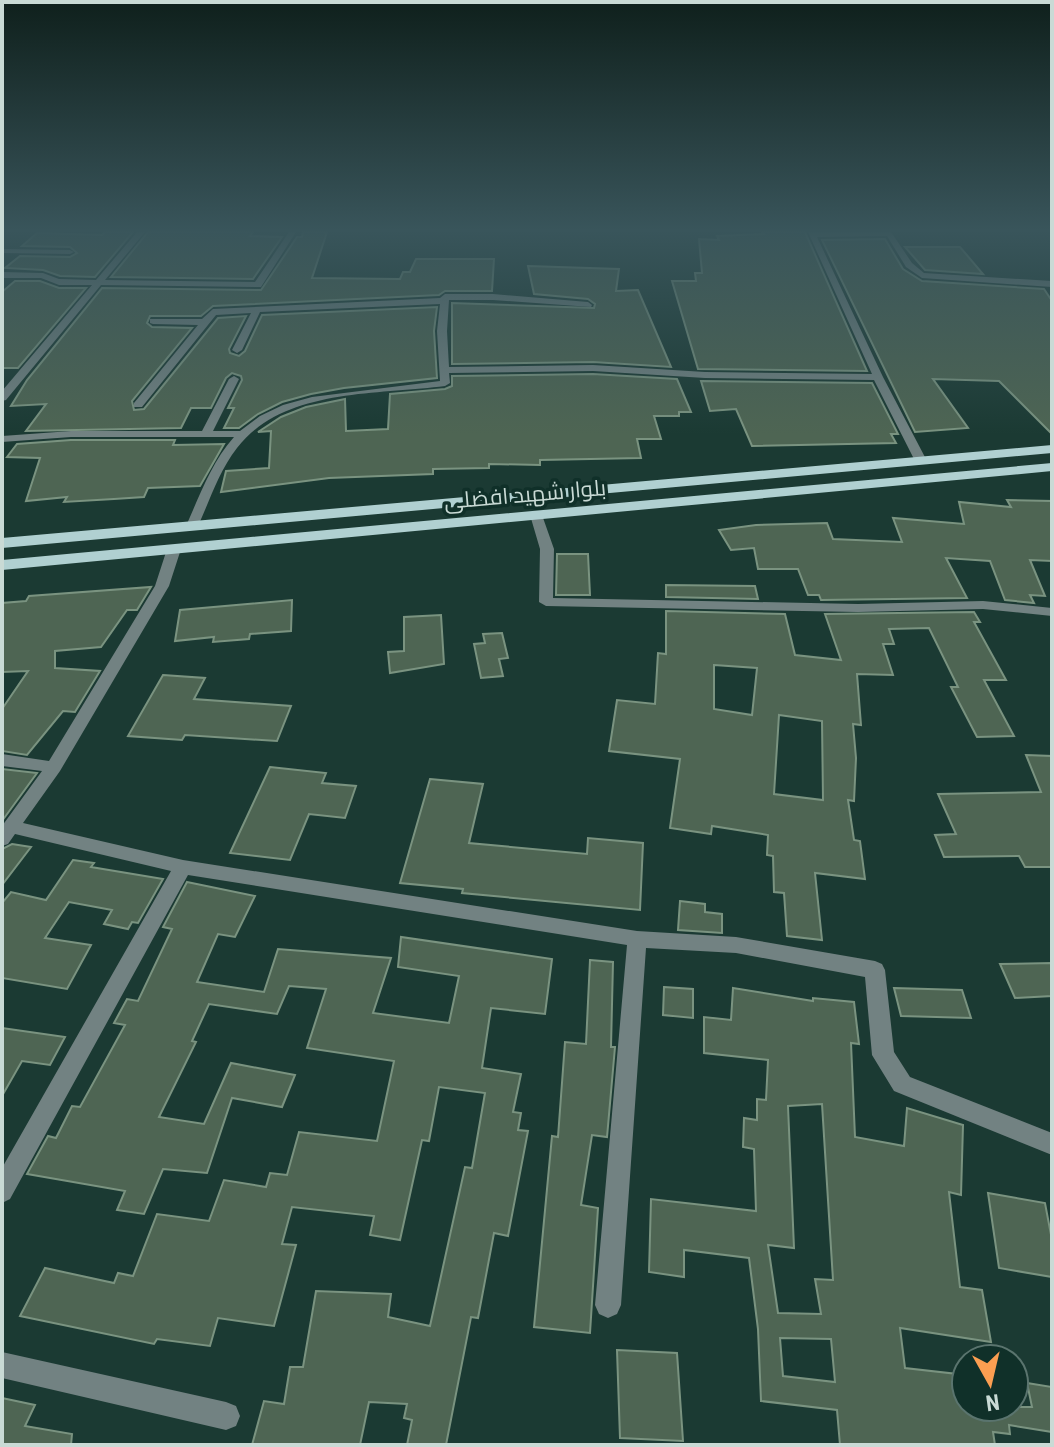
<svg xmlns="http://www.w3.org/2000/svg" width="1054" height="1447" font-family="'Roboto Condensed',Cairo,sans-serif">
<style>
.building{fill:#4e6553;stroke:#7a9380;stroke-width:2;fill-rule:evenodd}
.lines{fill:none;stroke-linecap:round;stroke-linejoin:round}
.minor{fill:#728282;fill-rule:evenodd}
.primary{fill:#b0d0d1;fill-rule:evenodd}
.labels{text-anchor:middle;stroke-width:7;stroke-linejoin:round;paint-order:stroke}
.far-street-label{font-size:22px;fill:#c9dad5;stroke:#103029}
</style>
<rect width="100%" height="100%" fill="#1b3a33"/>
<path class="building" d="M105,232h28l-38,45 -35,-1 -17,-6 -38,-2 15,-12 50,1 7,-4 -7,-6 -48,-1 15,-13 65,2z
M148,232h105l-3,4 32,1 -29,42 -142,-2z
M303,232h24l-15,46 88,1 3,-7h7l6,-13h78l-2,32h-47l-6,4 -226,11 -12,10h-51l-3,7 5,4 40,1 -60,73 2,9 10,-1 74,-91 28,-2 -17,33 1,4 9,3 6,-5 17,-36 175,-8 -3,24 3,47 -93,10 -33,6 -29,8 -24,12 -19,14h-15l10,-20h-6l14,-28 -1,-4 -9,-3 -6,5 -15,30h-20l-10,20 -155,3 20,-27 -35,2 16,-26 75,-92 159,2 36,-53h5z
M762,232h43l62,139 -169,-2 -26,-88h24l-1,-8h7l-3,-34 20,1 -2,-4 47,-2z
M885,239l18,30 19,12 122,8 8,12v133l-53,-53 -66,-2 35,49 -53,4 -93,-192z
M905,247h55l23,27 -58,-4z
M528,266l91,3 -3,22 22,-1 33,77 -78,-5 -141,2v-61l142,5 1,-4 -7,-5 -54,-5z
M15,281h25l19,7h27l-68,80h-16v-76z
M593,374l84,5 14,33h-12v4h-25l7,23h-24l4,19 -101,2v5l-51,-1v4l-56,1v5l-104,4 -108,14 5,-21 43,-3 2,-37 -13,1 23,-15 25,-10 39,-8 1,32 42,-2 2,-35 55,-5 7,-3v-10z
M701,381l171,2 26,51h-7l5,9 -144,3 -16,-37 -26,2z
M71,440h104l-2,5 51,-1 -24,42 -52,2 -4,9 -30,2 -50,3 3,-5 -41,4 14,-43 -33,-1 10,-13z
M1007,500l45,1v60l-22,-1 15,36 -15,-1 4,8 -29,-3 -15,-39 -44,-3 21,40 -146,2 -2,-5h-11l-10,-26h-40l-4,-21 -23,2 -12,-20 37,-5 71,-2 6,16 69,3 -9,-24 71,6 -5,-22 52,5z
M557,554h31l2,41h-34z
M666,585l89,1 3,13 -92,-2z
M151,587l-14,23h-10l-26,37 -46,4v17l45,3 -25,41 -12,-1 -36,44 -25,-4v-42l26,-38 -26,1v-69l24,-2 3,-5z
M292,600l-1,31 -41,3 -1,5 -36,3 1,-5 -39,4 5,-31z
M666,611l119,3 10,41 46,5 -16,-46 149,-2 6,10h-6l32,58h-22l30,56 -37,1 -26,-50h7l-29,-59 -40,1 5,15h-11l10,31 -36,-1 4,51 -8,-1 3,34 -2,43 -6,-1 6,40 6,1 5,38 -50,-6 7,67 -35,-4 -3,-43 -10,-1 -1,-36 -6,-1 1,-20 -56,-9 -1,8 -41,-6 10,-69 -71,-8 8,-51 38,4 3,-51 8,1zM714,665l43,3 -5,47 -38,-6zM779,715l43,6 1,79 -49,-6z
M441,615l3,49 -54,9 -2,-21 16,-1v-34z
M502,633l6,25 -9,1 4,17 -22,2 -7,-34 11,-1 -2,-9z
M163,675l42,3 -11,21 97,7 -14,35 -92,-6 -3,5 -54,-4z
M1026,755l26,1v111h-27l-6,-11 -75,1 -9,-22 21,-1 -18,-40 103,-2z
M270,767l56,6 -4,10 34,3 -11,32 -36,-4 -19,46 -60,-7z
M2,769l35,4 -35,48z
M430,779l53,5 -14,59 118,11 1,-16 55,5 -3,67 -178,-17 1,-4 -63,-6z
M12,844l19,3 -29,38v-36z
M73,860l21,3 -3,4 72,12 -25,44 -6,-1 -4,7 -24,-5 8,-14 -43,-8 -24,36 46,7 -24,44 -65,-11v-75l9,-11 35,8z
M187,882l68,14 -20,41 -17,-3 -21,48 67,10 14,-43 113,9 -18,55 76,10 10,-47 -61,-9 3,-30 151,22 -7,55 -54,-6 -9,60 39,6 -8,38 8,1 -3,17 10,1 -20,105 -14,-3 -16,85 -7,-1 -25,128h-39l5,-25 -8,-2 3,-14 -38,-2 -9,43h-108l12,-44 20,3 6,-37h13l13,-76 75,3 -3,23 42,9 35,-159 7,1 13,-75 -46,-6 -10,54 -7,-1 -22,100 -30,-5 4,-19 -82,-9 -10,37 14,1 -22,81 -56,-8 -8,28 -53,-7 -3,5 -134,-28 25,-48 69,15 4,-10 15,3 24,-62 52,7 15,-41 42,7 4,-14 17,2 12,-43 78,9 17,-80 -87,-13 19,-59 -37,-3 -12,28 -68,-10 -17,37 4,1 -37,75 45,7 27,-61 64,12 -13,32 -50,-9 -25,75 -44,-4 -19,45 -27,-4 8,-19 -98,-17 21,-38 8,2 16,-32 8,1 45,-82 -11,-2 13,-24 11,2 34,-72 -9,-2z
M680,901l25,3v8l17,2v19l-44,-3z
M590,960l23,2 -2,85h4l-8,90 -15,-2 -11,70 17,3 -8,125 -56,-6 18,-191 6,1 7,-95 21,2z
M1052,963v33l-37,2 -15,-34z
M664,987l29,2v29l-30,-3z
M733,988l80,13v-3l41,4 5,42 -8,-1 4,94 49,9 3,-38 56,17 -2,70 -12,-3 11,95 22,3 9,52 -91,-14 5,40 61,7v32h66l-5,-24 25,4v45l-43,-7 1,9 -17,-2 2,13h-155l-3,-35 -76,-9 -3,-72 -9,-71 -65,-8v27l-35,-5 2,-73 105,12 -2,-62 -11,-2 1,-29 13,2v-21l9,1 2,-40 -64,-7v-36l27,3zM822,1104l11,176 -18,-1 6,35 -43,-1 -10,-68 26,3 -6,-142zM780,1338l51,1 4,43 -52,-6z
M894,988l68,2 9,28 -70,-2z
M2,1028l63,9 -15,28 -28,-4 -20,35z
M988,1193l57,10 7,37v37l-53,-9z
M617,1350l60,3 6,88 -63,-3z
M2,1398l33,7 -10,21 47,8 -1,11h-69z"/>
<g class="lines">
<path class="minor" d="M137,232h8l-40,48 150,2 34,-50h7l-35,55 -160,-2 -95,115 -4,1v-10l90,-106h-33l-18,-7h-39v-6l41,1 16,6 37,1z
M808,232h83l21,31 12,10 128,8v6l-130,-9 -16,-11 -19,-31 -70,1 66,140 44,84 -2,2 -10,-2 -41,-81 -169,-2 -112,-7 -144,2 1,10 -5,3c-68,9 -162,2 -208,62 -18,23 -27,52 -39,78l-6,4 -6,-4c14,-31 25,-63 48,-89h-163l-69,5v-6l69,-5h131l27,-52 5,-3 5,3 -26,52h27l20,-15 23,-11 29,-8 128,-16 -3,-50 3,-27 -180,8 -18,38 -5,3 -5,-3 19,-37 -35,2 -74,92h-8v-4l64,-78 -45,-1 -3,-1v-4h52l11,-10 227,-11 5,-4h48l95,8 4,3 -1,2 -98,-7h-44l-2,31 2,36 144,-2 112,7 167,2z
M2,249l68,1 4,2 -4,2 -68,-1z
M536,511l6,4 12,34 -1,49 305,6 125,-3 69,7v8l-69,-7 -125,3 -312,-6 -7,-4 1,-53 -10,-34z
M174,545l7,4 -12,37 -109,185 -37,52 160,37 454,71 99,6 139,24 7,3 3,6 9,82 16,25 142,56v22l-158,-64 -22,-36 -7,-78 -129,-24 -90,-5 -25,357 -4,9 -9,4 -9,-4 -4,-9 32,-360 -439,-70 -178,324 -8,4v-35l169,-297 -156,-37 -7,10 -6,2v-20l40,-55 -40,-5v-12l47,7 106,-175 12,-37z
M2,1352l224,50 10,4 4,10 -4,10 -10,4 -224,-52z"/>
<path class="primary" d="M1052,445v8l-1050,95v-10z
M1052,463v8l-1050,99v-10z"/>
</g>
<linearGradient id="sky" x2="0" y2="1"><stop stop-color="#0f201c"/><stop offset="0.53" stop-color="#39555b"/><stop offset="1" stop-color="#39555b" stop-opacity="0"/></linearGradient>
<rect width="1054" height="434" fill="url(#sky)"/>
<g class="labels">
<g class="far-street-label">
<text transform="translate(525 494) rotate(-5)" y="8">بلوار شهید افضلی</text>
</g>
</g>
<rect width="1054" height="1447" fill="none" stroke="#c9dad5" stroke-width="8"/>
<g transform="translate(990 1383) rotate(172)"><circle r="38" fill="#103029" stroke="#5a746e" stroke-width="2"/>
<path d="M0-6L14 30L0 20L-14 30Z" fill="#fb9e51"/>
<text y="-12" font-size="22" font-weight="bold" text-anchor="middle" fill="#c9dad5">N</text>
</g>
</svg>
